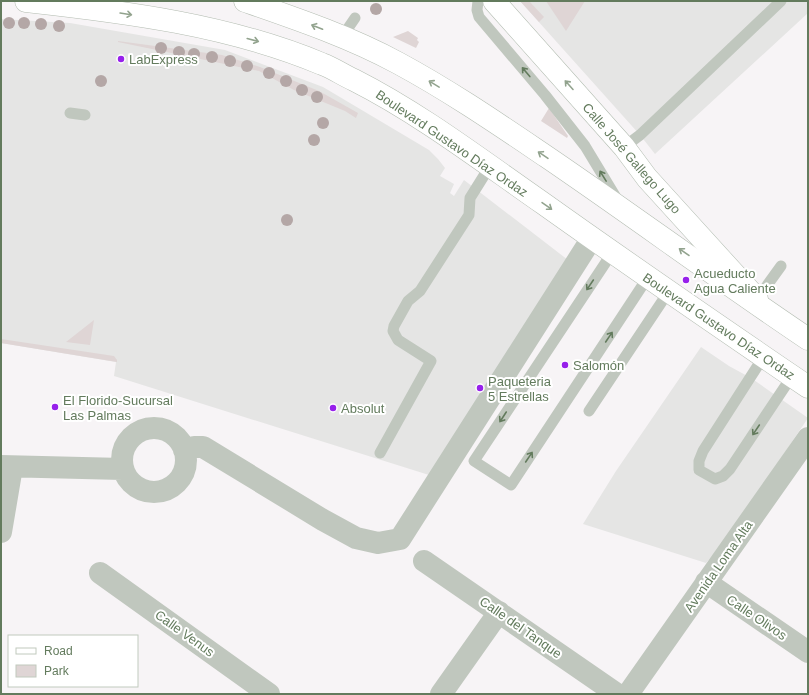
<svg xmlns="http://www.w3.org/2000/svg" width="809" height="695" font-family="Arial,sans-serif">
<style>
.built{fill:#e5e5e4}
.green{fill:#dfd5d5}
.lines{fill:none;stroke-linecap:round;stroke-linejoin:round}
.secondary-casing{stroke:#b2bcb0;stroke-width:23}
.primary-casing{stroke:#b3bcb1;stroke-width:23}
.lane{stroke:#c0c7be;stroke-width:11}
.street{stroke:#c0c7be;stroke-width:22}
.secondary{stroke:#fff;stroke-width:22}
.primary{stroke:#fff;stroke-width:22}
.tree{fill:#b4a7a6}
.oneway{stroke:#92a38e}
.oneway2{stroke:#637b5d}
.poi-dot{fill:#9720eb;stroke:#fff;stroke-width:1.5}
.labels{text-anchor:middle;stroke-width:4;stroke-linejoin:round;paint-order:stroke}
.poi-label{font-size:13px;fill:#637b5d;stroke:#fff;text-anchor:start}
.street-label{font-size:13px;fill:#637b5d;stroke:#fff}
</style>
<rect width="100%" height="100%" fill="#f7f4f6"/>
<path class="built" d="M520,1h288v12l-153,141 -15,-19z
M1,19l69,4 155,27 98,37 106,63 9,9 7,9 -5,8 14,8 -4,9 4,3 10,-16 104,80 -139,215 -315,-99 2,-14 -115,-19z
M701,347l28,19 22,12 57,40 -85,126 -17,19 -123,-39 33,-53z"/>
<path class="green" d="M520,1h9l15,16 -5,5z
M546,1h39l-19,30z
M408,31l10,7 -1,2 2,2 -3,6 -23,-11z
M118,41l104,14 38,12 59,24 39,22 -2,5 -11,-7 -51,-21 -35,-19 -141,-29z
M549,108l19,28 -1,2 -26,-17z
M94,320l-4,25 -24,-3z
M1,339l113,17 3,4v2l-116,-19z"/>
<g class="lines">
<defs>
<path id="secondary" d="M494,1l130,146 23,31 110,121"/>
<path id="primary" d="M26,1c100,11 203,24 296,63 11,4 21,11 32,16 67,34 128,81 190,124 87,62 176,123 264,183
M245,1c52,18 105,36 153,62 52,28 100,61 149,94 88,60 173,123 261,182"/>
</defs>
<use href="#secondary" class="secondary-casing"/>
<use href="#primary" class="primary-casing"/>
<path class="lane" d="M478,1l-1,9 2,7 66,78 40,51 32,53
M342,37l13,-19
M70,113l15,2
M624,147l16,-12 141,-134
M612,253l-138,208 37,24 137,-208
M758,300l10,-16 13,-18
M764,356l-61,95 -4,10v9l16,9 8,-3 7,-7 62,-93
M589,411l80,-120
M380,453l51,-92 -33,-21 -5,-9 1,-5 14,-25 12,-10 49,-76 1,-17 20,-32"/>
<path class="street" d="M122 460a32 32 0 1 1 64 0a32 32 0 1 1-64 0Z
M184,450l10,-3h9l120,73 33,18 22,5 22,-4 192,-301
M1,466l122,3
M1,532l11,-65
M424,561l193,133
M100,573l169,121
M706,582l102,70
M441,694l58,-82
M628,694l180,-256"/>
<use href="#secondary" class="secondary"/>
<use href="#primary" class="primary"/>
</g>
<g class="tree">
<circle cx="376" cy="9" r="6"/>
<circle cx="9" cy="23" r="6"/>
<circle cx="24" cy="23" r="6"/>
<circle cx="41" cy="24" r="6"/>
<circle cx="59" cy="26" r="6"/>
<circle cx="161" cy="48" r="6"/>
<circle cx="179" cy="52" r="6"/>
<circle cx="194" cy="54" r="6"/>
<circle cx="212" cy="57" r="6"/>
<circle cx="230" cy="61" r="6"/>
<circle cx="247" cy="66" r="6"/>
<circle cx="269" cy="73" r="6"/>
<circle cx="101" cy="81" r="6"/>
<circle cx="286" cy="81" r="6"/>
<circle cx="302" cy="90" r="6"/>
<circle cx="317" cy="97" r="6"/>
<circle cx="323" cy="123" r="6"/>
<circle cx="314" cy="140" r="6"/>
<circle cx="287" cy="220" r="6"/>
</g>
<defs><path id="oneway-shaft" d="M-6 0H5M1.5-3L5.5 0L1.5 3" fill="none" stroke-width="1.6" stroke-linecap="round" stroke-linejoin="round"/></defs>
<g class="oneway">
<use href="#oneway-shaft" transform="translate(126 14) rotate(9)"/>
<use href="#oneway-shaft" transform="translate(317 27) rotate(-159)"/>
<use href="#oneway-shaft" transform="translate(253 40) rotate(15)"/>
<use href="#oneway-shaft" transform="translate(434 84) rotate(-149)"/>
<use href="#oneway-shaft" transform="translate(569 85) rotate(-132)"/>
<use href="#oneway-shaft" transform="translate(543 155) rotate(-146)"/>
<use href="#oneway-shaft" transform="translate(547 206) rotate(35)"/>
<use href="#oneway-shaft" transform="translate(684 252) rotate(-145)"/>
</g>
<g class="oneway2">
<use href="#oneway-shaft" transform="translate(526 72) rotate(-130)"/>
<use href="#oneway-shaft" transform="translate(603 176) rotate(-122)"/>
<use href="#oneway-shaft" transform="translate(590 285) rotate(124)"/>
<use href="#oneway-shaft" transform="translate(609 337) rotate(-56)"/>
<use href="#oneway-shaft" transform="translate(503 417) rotate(123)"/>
<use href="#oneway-shaft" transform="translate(756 430) rotate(124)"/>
<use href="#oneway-shaft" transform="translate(529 457) rotate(-56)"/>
</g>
<g class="poi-dot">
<circle cx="121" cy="59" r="4"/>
<circle cx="686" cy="280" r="4"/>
<circle cx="565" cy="365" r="4"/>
<circle cx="480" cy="388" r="4"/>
<circle cx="55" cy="407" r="4"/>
<circle cx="333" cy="408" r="4"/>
</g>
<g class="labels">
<g class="poi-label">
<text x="129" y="64">LabExpress</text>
<text x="694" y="278">Acueducto<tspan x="694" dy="15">Agua Caliente</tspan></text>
<text x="573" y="370">Salomón</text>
<text x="488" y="386">Paqueteria<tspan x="488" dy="15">5 Estrellas</tspan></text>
<text x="63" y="405">El Florido-Sucursal<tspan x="63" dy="15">Las Palmas</tspan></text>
<text x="341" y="413">Absolut</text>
</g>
<g class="street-label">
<text transform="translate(452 143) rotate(34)" y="5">Boulevard Gustavo Díaz Ordaz</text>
<text transform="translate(632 158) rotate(49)" y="5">Calle José Gallego Lugo</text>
<text transform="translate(719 326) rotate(34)" y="5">Boulevard Gustavo Díaz Ordaz</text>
<text transform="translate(718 566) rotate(-55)" y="5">Avenida Loma Alta</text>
<text transform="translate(757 617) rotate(34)" y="5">Calle Olivos</text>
<text transform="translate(521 627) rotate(35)" y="5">Calle del Tanque</text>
<text transform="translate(185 633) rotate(36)" y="5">Calle Venus</text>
</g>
</g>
<rect width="809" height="695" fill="none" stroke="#637b5d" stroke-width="4"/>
<rect x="8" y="635" width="130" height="52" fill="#ffffff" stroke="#c1cabe"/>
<rect x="16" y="648" width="20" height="6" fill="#ffffff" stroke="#c1cabe"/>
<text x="44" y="655" font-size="12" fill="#637b5d">Road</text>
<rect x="16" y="665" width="20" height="12" fill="#dfd5d5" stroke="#c1cabe"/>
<text x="44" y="675" font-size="12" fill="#637b5d">Park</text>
</svg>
